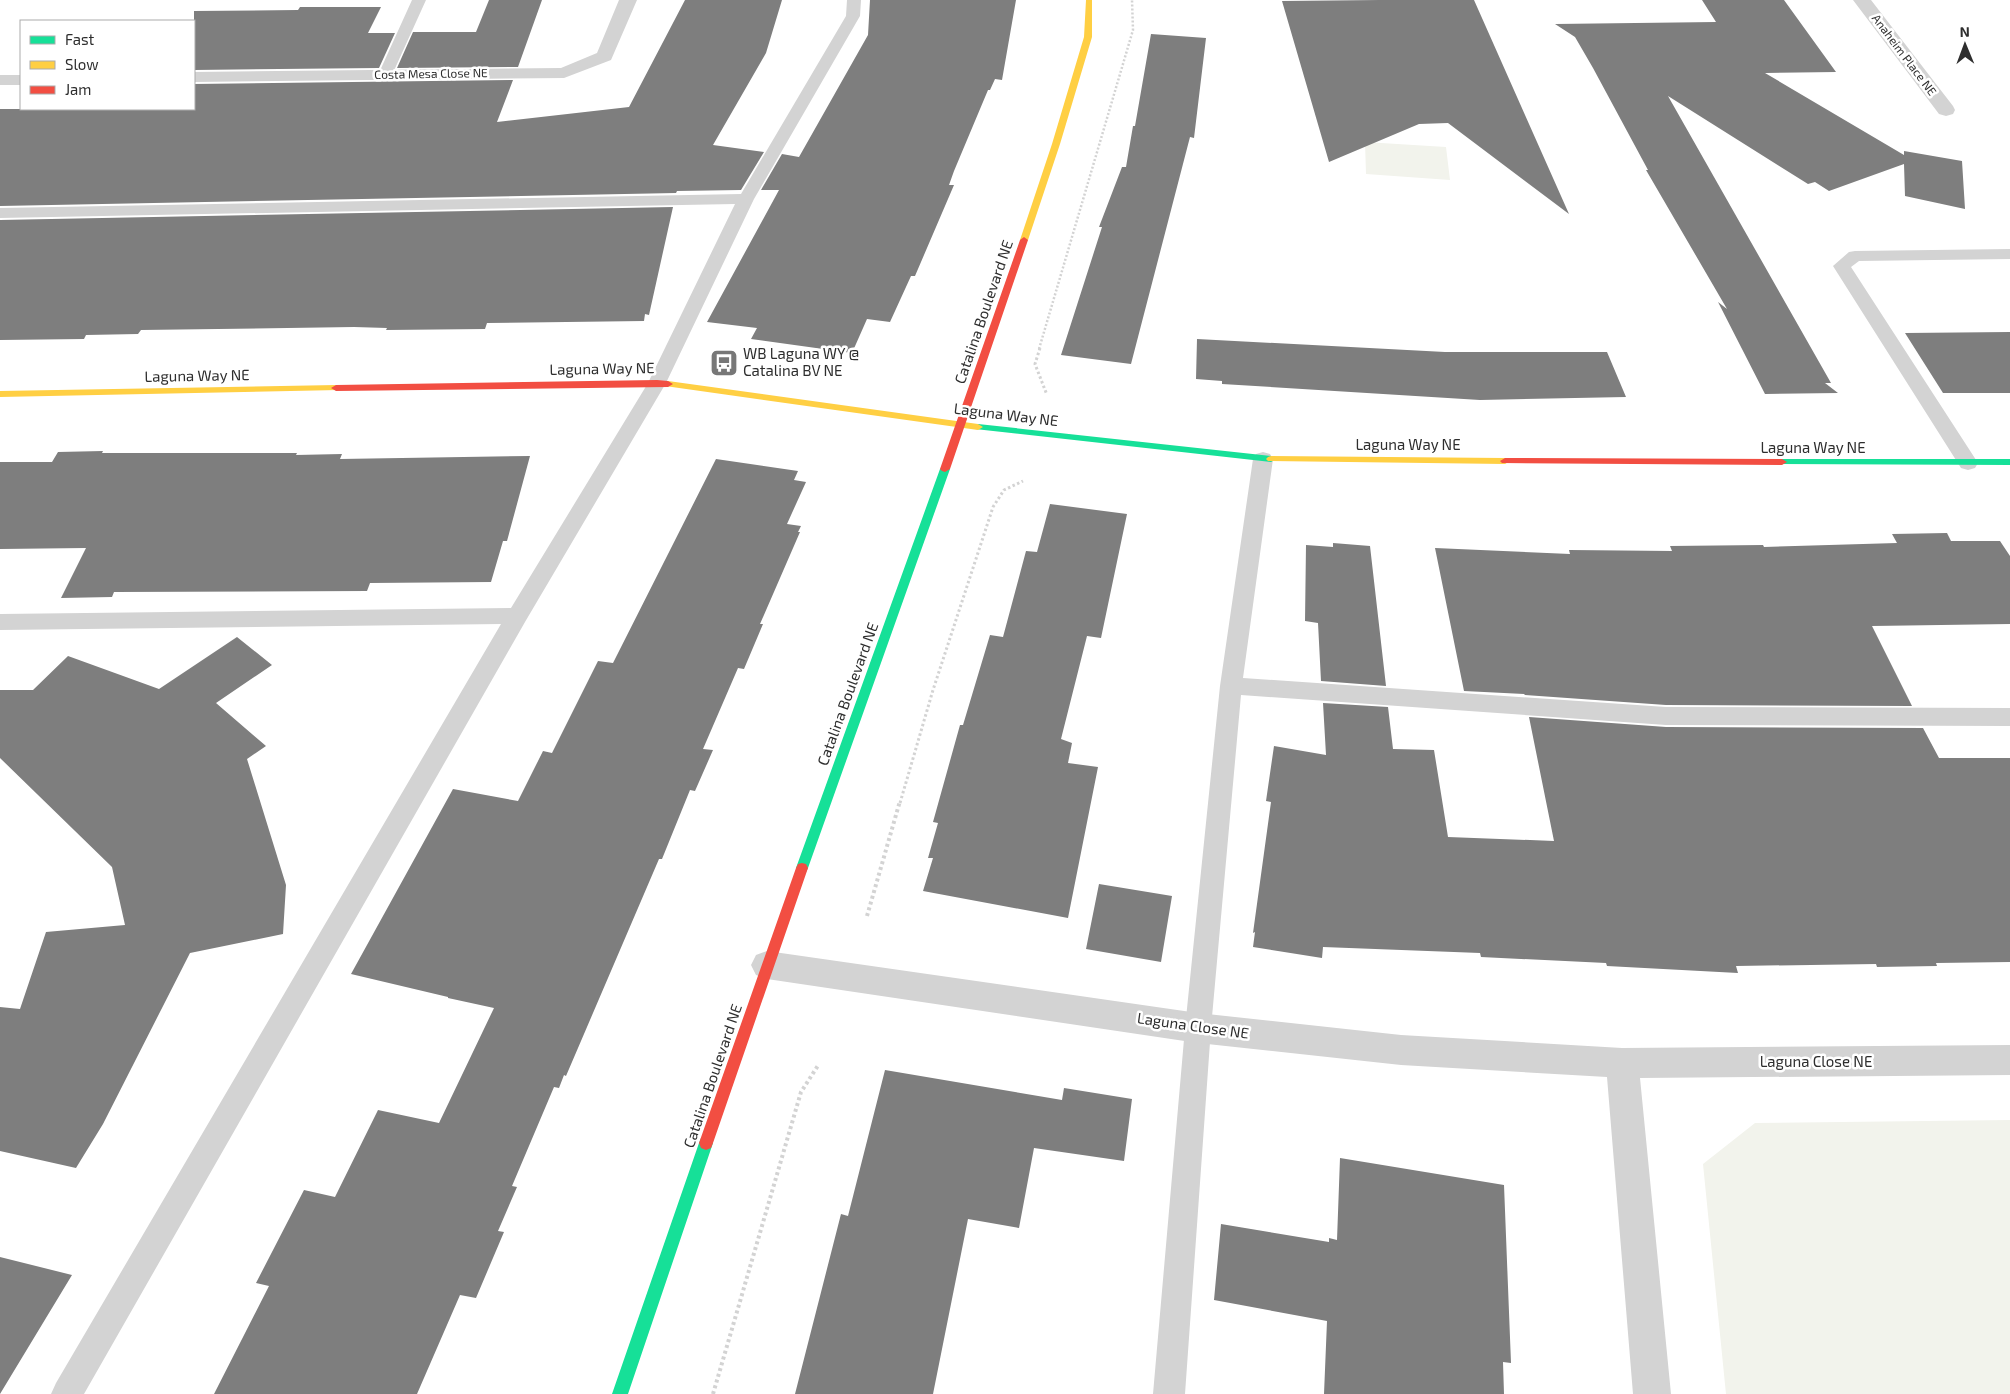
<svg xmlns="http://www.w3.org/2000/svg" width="2010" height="1394" font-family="'Exo 2',sans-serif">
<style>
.green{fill:#f2f3ec}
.building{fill:#7e7e7e}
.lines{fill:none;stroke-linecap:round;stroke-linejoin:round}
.path-far2{stroke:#d3d3d3;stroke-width:2.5;stroke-dasharray:2 2;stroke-linecap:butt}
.path-far1{stroke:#d3d3d3;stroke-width:3;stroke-dasharray:2.5 2.5;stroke-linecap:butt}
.path{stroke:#d3d3d3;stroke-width:4;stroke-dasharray:3 3;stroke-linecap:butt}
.lane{fill:#d3d3d3;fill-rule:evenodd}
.street{fill:#d3d3d3;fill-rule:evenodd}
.fast{fill:#16e098;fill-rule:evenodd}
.slow{fill:#ffcf43;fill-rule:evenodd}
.jam{fill:#f24e42;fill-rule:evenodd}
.labels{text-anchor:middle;stroke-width:5;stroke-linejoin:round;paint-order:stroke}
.far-street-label{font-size:12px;fill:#2e2e2e;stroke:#fff}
.street-label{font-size:15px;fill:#2e2e2e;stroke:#fff}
.poi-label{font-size:15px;fill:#2e2e2e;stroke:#fff;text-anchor:start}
</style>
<rect width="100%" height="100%" fill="#fff"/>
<path class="green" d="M1365,142l81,5 4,33 -84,-6z
M2010,1120v274h-284l-23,-230 52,-41z"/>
<path class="building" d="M489,0h53l-24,67 -121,1 16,-36h63z
M685,0h97l-16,53 -53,92 51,7 -23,38 -64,1 -1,2 -676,13v-97h194v-25l319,-4 -16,42 132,-15z
M870,0h146l-14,80 -7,-1 -5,11h-2l-34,81 -5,14h5l-39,91h-4l-21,46 -23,-3 -15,34 -101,-14 6,-11 -50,-6 72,-132h-18l21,-36 17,3 69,-122z
M1379,0h95l95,214 -121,-91 -29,1 -90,38 -47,-161z
M1702,0h82l52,72 -71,1 139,82v-4l58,10 3,48 -60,-13 -1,-32 -75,27 -14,-9 -7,2 -140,-88 163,287h-6l13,10 -73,1 -47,-92 9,7 -81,-139h2l-55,-102 -18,-31 -20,-13 161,-2z
M300,7h81l-13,26h27l-16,35 -185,2v-59l104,-1z
M1151,34l55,4 -12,100 -4,-1 -59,227 -70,-9 41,-128h-3l23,-60h4l7,-41h2z
M673,207l-24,108 -4,-1 -1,7 -157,2 -2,6 -99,1 1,-2 -33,-1 -213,3 -3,4 -52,1 -2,4 -84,1v-120z
M2010,332v61h-67l-38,-60z
M1197,339l248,13h162l19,45 -146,3 -258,-16v-3l-26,-2z
M103,451l-1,2h195l-1,2 46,-1 -2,5 190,-3 -23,85h-4l-12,41 -121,1 -3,8 -253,1 -2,5 -51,1 25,-50 -86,1v-87h52l6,-10z
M716,459l82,12 -4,9 12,2 -19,42 14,2 -3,6h2l-40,92h3l-19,45 -6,-1 -35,81 10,1 -18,41 -5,-1 -28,69h-3l-93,217 -2,-1 -5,13 -5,-1 -42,99 5,1 -19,44 6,1 -28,66 -16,-3 -43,99h-203l55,-108 -13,-3 48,-93 31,7 43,-87 61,13 55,-115 -46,-10v-1l-97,-23 102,-185 65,12 25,-50 9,2 46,-92 15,2z
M1050,504l77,10 -26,124 -14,-2 -26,103 11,4 -4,20 30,4 -30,151 -145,-27 10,-33h-5l10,-35 -5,-1 27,-97h3l27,-90 13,2 23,-86 11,1z
M1947,533l4,8h49l10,15v68l-138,2 40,80 -246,-1 -141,-10 -1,-1 -60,-3 -29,-143 135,6 -1,-4 103,1 -2,-5 93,-1 1,2 133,-4 -5,-9z
M1333,543l37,3 16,140 -65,-5 -3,-58 -13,-2 1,-76 27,2z
M237,637l35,28 -56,38 50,43 -19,13 39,126 -3,49 -93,19 -87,171 -27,44 -76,-17v-144l20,2 26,-77 79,-7 -13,-58 -112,-109v-68h33l35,-34 91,33z
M1323,703l65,4 5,42 41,1 14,87 106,4 -25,-124 137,10 257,1 16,30h71v204l-74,1 1,3 -60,1 -1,-3 -140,2 2,7 -131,-7 -1,-3 -125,-6 -1,-4 -157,-6 -1,11 -69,-11 2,-15 -2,1 18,-131 -5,-1 8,-55 52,9z
M1099,884l73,12 -11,66 -75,-13z
M885,1070l177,30 2,-12 68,11 -8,62 -90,-13 -15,80 -51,-9 -35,175h-138l46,-180 7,2z
M1340,1158l164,27 7,178 -8,-1 1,32h-180l3,-73 -113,-21 7,-76 108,18v-4l8,2z
M0,1257l72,18 -72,119z"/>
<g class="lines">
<path class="path-far2" d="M1039,349l94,-319 -1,-30"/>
<path class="path-far1" d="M1040,348l-5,16 12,31
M900,803l33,-113 60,-183 11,-17 19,-9"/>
<path class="path" d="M867,916l33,-115
M713,1394l88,-302 18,-28"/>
<path class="lane" d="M412,0h14l-34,75 -2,3h-10l-2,-3z
M847,0h14l-1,16 -106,183 -88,184 -141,239 -441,772h-33l5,-11 445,-759 -501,6v-16l511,-6 137,-225 87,-179 -735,14v-10l741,-14 105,-178z
M2010,249v10l-151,2 -8,6 127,196 -3,5 -7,2 -7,-2 -128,-202 16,-14 6,-1z
M1263,452l7,2 3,5 -30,219 423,29 344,1v18l-344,-1 -425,-30 -30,333 -26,366h-32l32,-366 35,-342 33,-227 3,-5z"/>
<path class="street" d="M619,0h18l-26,60 -47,18 -370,4v-10l367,-4 36,-15z
M1853,0h18l82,106 2,4 -2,4 -7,2 -7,-2z
M0,75h21v10h-21z
M767,951l431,62 203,22 221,13 388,-3v30l-370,3 31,316h-38l-26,-317 -206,-12 -203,-22 -431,-64 -11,-4 -5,-10 5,-10z"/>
<path class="fast" d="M978,424l293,32 5,3 -5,3 -296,-33 -2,-2z
M1782,459h228v6l-231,-1 -2,-2 2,-2z
M945,466l5,3 -142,399 -2,4 -4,1 -4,-1 -2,-4 144,-399z
M706,1136l5,2 2,5 -85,251h-16l87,-251 2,-5z"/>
<path class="slow" d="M1086,0h6v37l-32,107 -32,96 -4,3 -3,-1 -1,-2 32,-96 32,-107z
M668,381l310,43 5,3 -5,3 -313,-44 -2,-2z
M336,385l3,1v4l-339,7v-6z
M1271,456l234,2 5,3 -5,3 -237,-3 -2,-2 2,-2z"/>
<path class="jam" d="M1024,237l4,3 -78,229 -5,3 -3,-1 -2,-2 80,-229z
M657,380l11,1 5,3 -5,3 -332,4 -5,-3 5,-3z
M1505,458l277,1 5,3 -5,3 -280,-2 -2,-2z
M802,863l4,1 2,4 -95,275 -2,5 -5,2 -5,-2 -2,-5 97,-275 2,-4z"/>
</g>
<defs>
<symbol id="bus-square" viewBox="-11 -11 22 22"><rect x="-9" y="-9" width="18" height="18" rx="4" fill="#777" stroke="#fff"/><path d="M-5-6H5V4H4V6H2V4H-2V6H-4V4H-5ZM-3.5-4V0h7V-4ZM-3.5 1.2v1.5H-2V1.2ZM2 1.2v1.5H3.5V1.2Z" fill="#fff"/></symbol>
</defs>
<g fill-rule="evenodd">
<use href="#bus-square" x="708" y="347" width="32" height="32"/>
</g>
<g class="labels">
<g class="far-street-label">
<text transform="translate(1904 55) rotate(53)" y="4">Anaheim Place NE</text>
<text transform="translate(431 74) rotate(-1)" y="4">Costa Mesa Close NE</text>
</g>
<g class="street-label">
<text transform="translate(984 312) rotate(-71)" y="5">Catalina Boulevard NE</text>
<text transform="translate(602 369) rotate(-1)" y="5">Laguna Way NE</text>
<text transform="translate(197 376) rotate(-1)" y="5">Laguna Way NE</text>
<text transform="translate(1006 415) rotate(7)" y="5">Laguna Way NE</text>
<text x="1408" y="450">Laguna Way NE</text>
<text x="1813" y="453">Laguna Way NE</text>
<text transform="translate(848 694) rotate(-70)" y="5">Catalina Boulevard NE</text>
<text transform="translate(1193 1026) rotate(8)" y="5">Laguna Close NE</text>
<text x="1816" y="1067">Laguna Close NE</text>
<text transform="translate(713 1076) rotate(-71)" y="5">Catalina Boulevard NE</text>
</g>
<g class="poi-label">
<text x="743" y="359">WB Laguna WY @<tspan x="743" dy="17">Catalina BV NE</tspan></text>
</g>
</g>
<rect x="20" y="20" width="175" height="90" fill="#ffffff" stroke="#ababab"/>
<rect x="30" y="36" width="25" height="8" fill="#16e098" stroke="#ababab"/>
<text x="65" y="45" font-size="15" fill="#2e2e2e">Fast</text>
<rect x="30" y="61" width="25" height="8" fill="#ffcf43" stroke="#ababab"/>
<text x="65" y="70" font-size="15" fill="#2e2e2e">Slow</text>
<rect x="30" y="86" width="25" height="8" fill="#f24e42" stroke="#ababab"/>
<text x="65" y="95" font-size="15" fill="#2e2e2e">Jam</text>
<g transform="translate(1965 45) rotate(359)" stroke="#ffffff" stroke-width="4" paint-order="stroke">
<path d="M0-4L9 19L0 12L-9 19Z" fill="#2e2e2e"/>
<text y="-8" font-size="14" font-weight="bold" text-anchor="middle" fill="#2e2e2e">N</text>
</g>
</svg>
